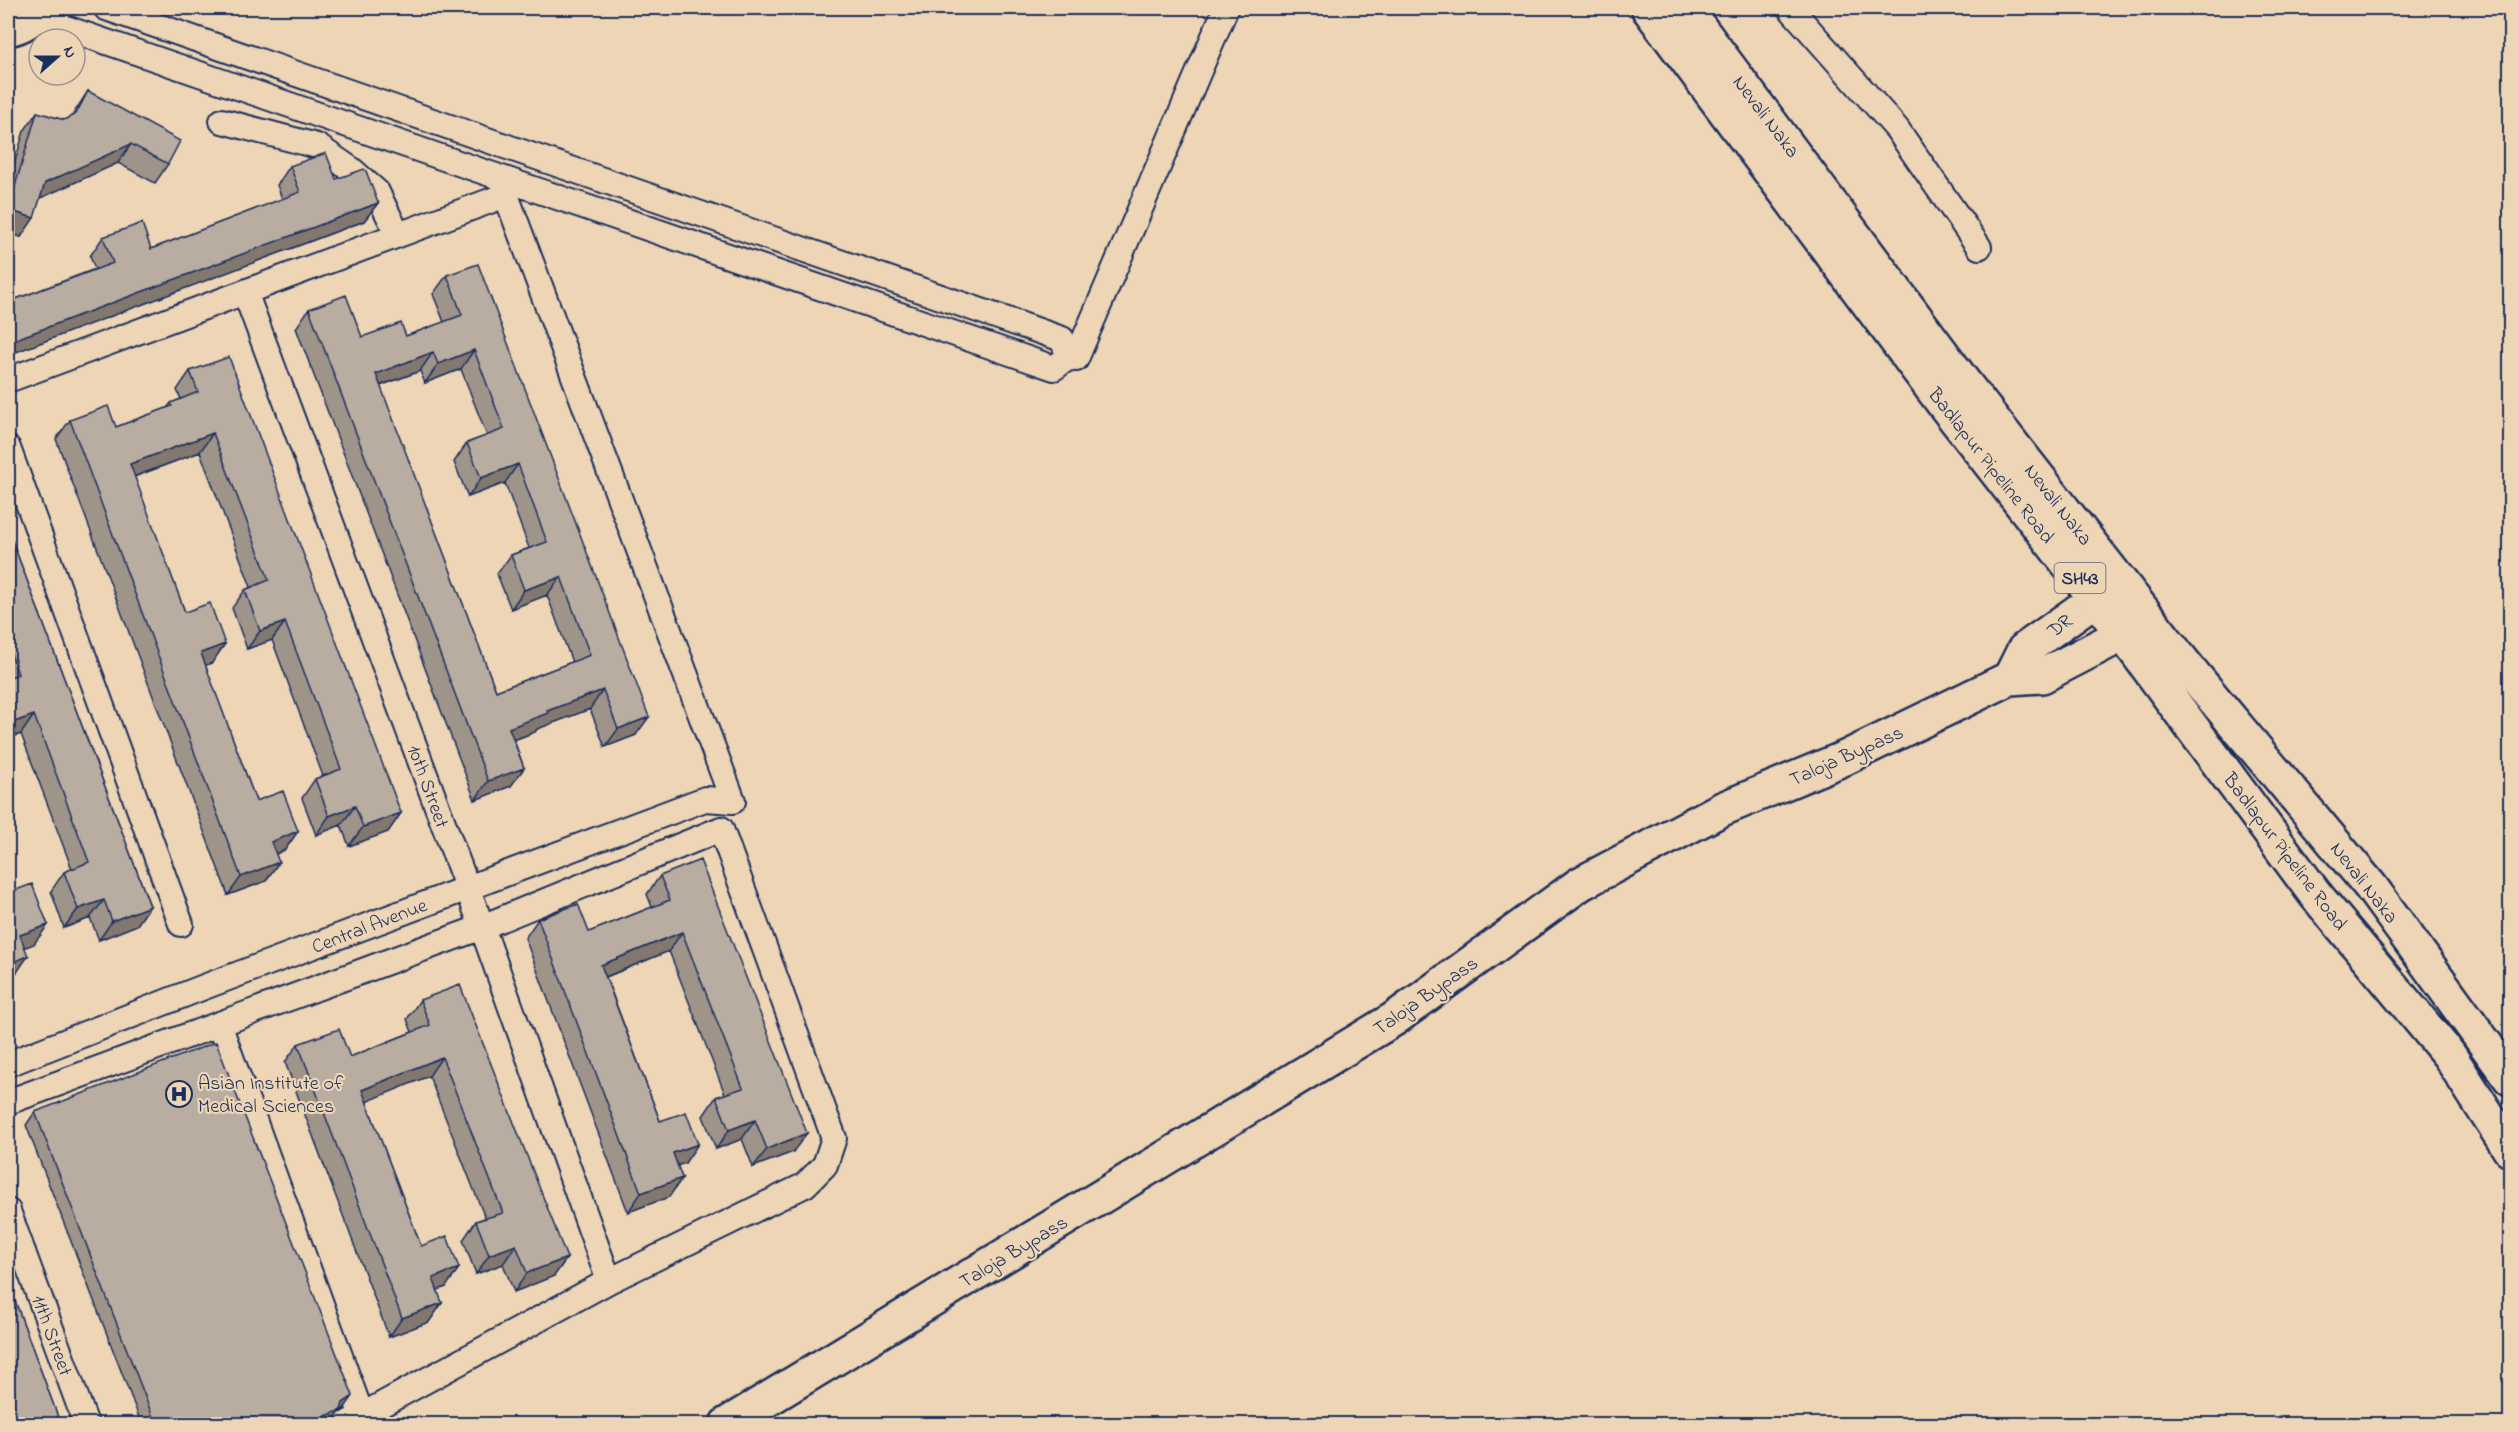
<svg xmlns="http://www.w3.org/2000/svg" width="2518" height="1432" font-family="'Indie Flower',sans-serif">
<style>
.lines{fill:none;stroke-linecap:round;stroke-linejoin:round}
.street-casing{stroke:#1b2f5e;stroke-width:28}
.secondary-casing{stroke:#1b2f5e;stroke-width:38}
.primary-casing{stroke:#1b2f5e;stroke-width:38}
.street{stroke:#edd5b5;stroke-width:24}
.secondary{stroke:#edd5b5;stroke-width:33}
.primary{stroke:#edd5b5;stroke-width:33}
.wall{fill:#9f948a;stroke:#1b2f5e;stroke-width:1.5;fill-rule:evenodd}
.shaded-wall{fill:#827870;stroke:#1b2f5e;stroke-width:1.5}
.building{fill:#b9aca0;stroke:#1b2f5e;stroke-width:1.5;fill-rule:evenodd}
.labels{text-anchor:middle;stroke-width:4.5;stroke-linejoin:round;paint-order:stroke}
.shield{fill:#edd5b5;stroke:#5a6178;stroke-width:1.5}
.shield-label{font-size:18px;font-weight:bold;fill:#1b2f5e}
.street-label{font-size:20px;fill:#1b2f5e;stroke:#edd5b5}
.poi-label{font-size:20px;fill:#1b2f5e;stroke:#edd5b5;text-anchor:start}
</style>
<rect width="100%" height="100%" fill="#edd5b5"/>
<filter id="ink" filterUnits="userSpaceOnUse"><feTurbulence type="fractalNoise" baseFrequency=".0167" numOctaves="2"/><feDisplacementMap in="SourceGraphic" scale="12" xChannelSelector="R" yChannelSelector="G"/><feConvolveMatrix kernelMatrix="1 2 1 2 8 2 1 2 1" color-interpolation-filters="sRGB"/></filter>
<g filter="url(#ink)">
<g class="lines">
<defs>
<path id="street" d="M1790,8l107,121 82,118
M34,17l1020,351 15,-11 -7,-18 -956,-331
M222,121l95,25 35,24 25,22 21,43
M245,292l237,635 127,354
M1069,357l7,2 150,-351
M8,380l498,-185 227,606
M8,448l173,476
M219,1024l143,392
M8,1064l196,-77 501,-188 28,2
M8,1102l474,-175 239,-98
M8,1211l78,213
M346,1424l263,-143 196,-96 20,-20 9,-27 -113,-309"/>
<path id="secondary" d="M8,29c14,-3 24,-9 34,-21
M2010,678l14,-28 95,-68
M727,1424l667,-405 186,-135 142,-75 123,-51 165,-80 32,-2 81,-42 24,-16"/>
<path id="primary" d="M1648,8l294,394 181,232 192,260 134,161 61,95
M1685,8l280,376 218,278 188,225 139,191"/>
</defs>
<use href="#street" class="street-casing"/>
<use href="#secondary" class="secondary-casing"/>
<use href="#primary" class="primary-casing"/>
<use href="#street" class="street"/>
<use href="#secondary" class="secondary"/>
<use href="#primary" class="primary"/>
</g>
<path class="wall" d="M88,91l80,73 -13,19 -37,-20 -78,35 -19,39 -13,-4v-48l16,-54 13,-19 27,8 8,-4z
M290,166l46,13 42,24 -14,18 -356,134v-53l87,-33 -5,-13 13,-19 48,12 131,-50 -5,-14z
M447,275l189,460 -31,12 -15,-38 -53,20 -2,3 -21,8 10,28 -13,18 -36,14 -179,-472 13,-19 53,28 44,-1 38,-14 -11,-28zM461,369l26,67 -20,7 -13,19 14,35 37,-14 24,65 -18,7 -14,19 14,35 36,-14 25,67 -76,29 -116,-305 40,-15 5,12z
M190,371l211,442 -13,19 -39,14 -8,-21 -25,10 -14,-37 13,-19 8,-3 -51,-136 -25,9 -15,-41 13,-18 6,-3 -51,-135 -66,25 51,135 27,51 -7,2 51,136 42,30 -13,19 -9,4 -10,27 -38,14 -172,-456 14,-19 46,7 51,-19 4,-5 10,-4 -4,-9z
M8,530l142,376 -13,19 -38,15 -9,-22 -26,10 -13,-37 13,-19 8,-3 -51,-135 -13,4z
M660,876l133,276 -40,15 -11,-28 -26,10 -13,-33 13,-19 9,-3 -56,-143 -63,26 54,144 25,42 -8,2 5,13 -13,19 -41,15 -103,-274 13,-19 51,13 63,-25 -5,-13z
M420,1000l147,258 -13,18 -40,16 -11,-28 -27,10 -13,-34 13,-19 9,-3 -56,-142 -63,25 55,145 25,41 -9,3 5,13 -13,19 -40,15 -104,-275 13,-18 52,13 62,-25 -5,-13z
M35,1112l309,297 -5,3 -7,11 -4,2h-186l-116,-300z
M8,1282l53,143h-53z"/>
<path class="shaded-wall" d="M131,144l-13,19 -86,39 13,-19z
M378,203l-14,18 -356,134v-13z
M8,210l26,8 -13,19 -13,-4z
M474,350l-13,19 -36,14 13,-19z
M433,352l-13,19 -58,21 14,-18z
M213,433l-13,19 -83,31 13,-19z
M518,464l-13,19 -37,14 13,-19z
M561,577l-14,18 -36,14 13,-19z
M285,622l-13,18 -25,9 13,-18z
M225,644l-13,19 -24,9 13,-19z
M603,690l-13,19 -53,20 -2,3 -39,14 13,-18 38,-17z
M34,715l-13,19 -13,4v-12l1,-2z
M649,717l-13,18 -31,12 13,-18z
M524,768l-13,18 -36,14 13,-19z
M355,806l-14,19 -25,10 13,-19z
M401,813l-13,19 -39,14 14,-19z
M298,831l-13,19 -27,10 13,-18z
M279,862l-13,19 -38,14 13,-18z
M104,900l-14,18 -26,10 14,-19z
M150,906l-13,19 -38,15 13,-19z
M48,925l-14,19 -26,10 12,-19z
M682,932l-13,19 -81,33 13,-19z
M28,956l-13,19 -7,2v-13z
M442,1057l-13,19 -80,33 13,-19z
M755,1120l-13,19 -26,10 13,-19z
M807,1133l-14,19 -40,15 14,-18z
M698,1144l-13,19 -26,9 14,-19z
M682,1178l-13,19 -41,15 13,-19z
M516,1245l-13,19 -27,10 13,-19z
M567,1258l-13,18 -40,16 13,-19z
M459,1268l-13,19 -26,10 13,-19z
M442,1303l-13,19 -40,15 13,-19z
M353,1396l-9,13 -5,3 -7,11 -4,2h-25l40,-22z"/>
<path class="building" d="M88,91l92,50 -12,23 -37,-20 -86,39 -11,35 -26,-8 29,-98 27,8 12,-6z
M326,153l10,26 28,-10 2,2 12,32 -370,139v-40l105,-39 -10,-26 39,-14 9,26 149,-57 -10,-26z
M478,264l171,453 -31,12 -15,-39 -56,21 1,2 -39,15 15,40 -36,13 -179,-472 37,-14 16,42 39,-14 5,13 56,-21 -15,-40zM474,350l30,79 -37,14 14,35 37,-14 29,78 -36,13 13,35 37,-13 29,78 -94,36 -120,-317 57,-22 5,12z
M229,357l172,456 -38,14 -8,-21 -26,10 -14,-37 26,-10 -56,-147 -25,9 -15,-41 24,-10 -56,-147 -83,31 55,148 25,-9 15,41 -24,9 55,148 27,-10 15,40 -27,11 8,20 -38,15 -171,-457 38,-14 8,21 56,-21 -1,-3 27,-11 -8,-21z
M8,530l142,376 -38,15 -8,-21 -26,9 -14,-37 25,-10 -55,-147 -25,9 -1,-4v-42l10,-4 -10,-29z
M700,860l107,273 -40,16 -12,-29 -26,10 -13,-33 27,-9 -61,-156 -81,33 59,156 26,-9 12,32 -25,9 9,25 -41,15 -103,-274 40,-15 11,28 81,-32 -10,-24z
M32,884l16,41 -28,10 8,21 -20,8v-71z
M460,985l107,273 -40,15 -11,-28 -27,10 -13,-34 27,-8 -61,-156 -80,33 59,156 26,-10 12,32 -26,10 9,25 -40,15 -104,-274 41,-15 11,28 80,-32 -10,-25z
M216,1042l137,354 -10,7 -2,7 -38,15h-147l-121,-313z
M8,1282l53,143h-46l-7,-21z"/>
</g>
<defs>
<symbol id="hospital-ring" viewBox="-11 -11 22 22"><circle r="9.5" fill="#edd5b5" stroke="#1b2f5e" stroke-width="1.5"/><path d="M-5-5h3v3.5h4V-5h3V5h-3V1.5h-4V5h-3Z" fill="#1b2f5e"/></symbol>
</defs>
<g fill-rule="evenodd">
<use href="#hospital-ring" x="164" y="1079" width="30" height="30"/>
</g>
<g class="labels">
<rect class="shield" x="2054.5" y="563" width="51" height="30" rx="4.5"/>
<g class="shield-label">
<text x="2080" y="584">SH43</text>
</g>
<g class="street-label">
<text transform="translate(1767 116) rotate(53)" y="7">Nevali Naka</text>
<text transform="translate(1992 465) rotate(52)" y="7">Badlapur Pipeline Road</text>
<text transform="translate(2059 504) rotate(52)" y="7">Nevali Naka</text>
<text transform="translate(2059 625) rotate(-37)" y="7">DR</text>
<text transform="translate(1846 755) rotate(-24)" y="7">Taloja Bypass</text>
<text transform="translate(429 786) rotate(70)" y="7">10th Street</text>
<text transform="translate(2286 851) rotate(53)" y="7">Badlapur Pipeline Road</text>
<text transform="translate(2365 882) rotate(52)" y="7">Nevali Naka</text>
<text transform="translate(369 925) rotate(-21)" y="7">Central Avenue</text>
<text transform="translate(1425 995) rotate(-35)" y="7">Taloja Bypass</text>
<text transform="translate(1013 1251) rotate(-31)" y="7">Taloja Bypass</text>
<text transform="translate(53 1335) rotate(70)" y="7">11th Street</text>
</g>
<g class="poi-label">
<text x="198" y="1089">Asian Institute of<tspan x="198" dy="23">Medical Sciences</tspan></text>
</g>
</g>
<rect width="2518" height="1432" fill="none" stroke="#edd5b5" stroke-width="30"/>
<rect x="15" y="15" width="2488" height="1402" fill="none" stroke="#1b2f5e" stroke-width="2" filter="url(#ink)"/>
<g transform="translate(57 57) rotate(69)"><circle r="28" fill="#edd5b5" stroke="#999392" stroke-width="1.5"/>
<path d="M0-4.5L10 22L0 15L-10 22Z" fill="#1b2f5e"/>
<text y="-9" font-size="16" font-weight="bold" text-anchor="middle" fill="#1b2f5e">N</text>
</g>
</svg>
